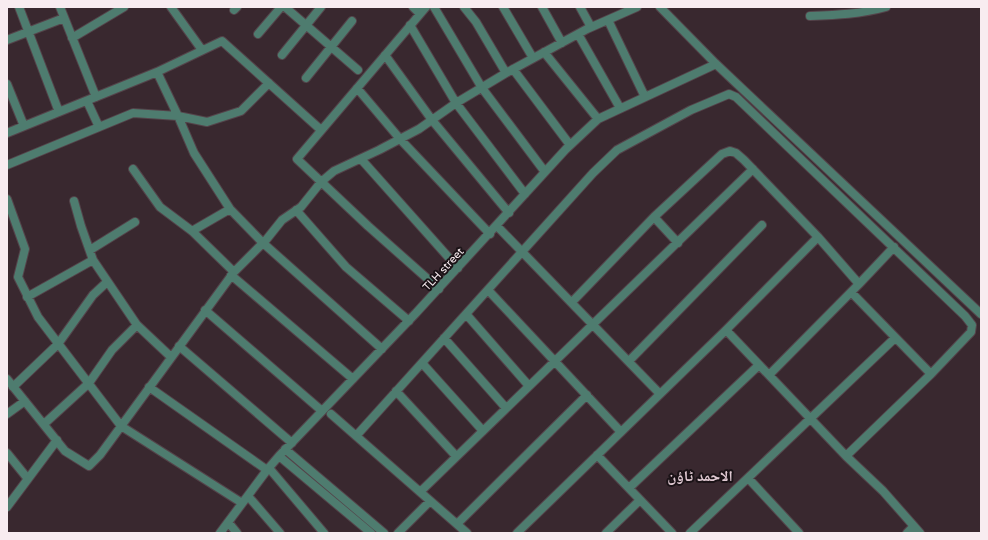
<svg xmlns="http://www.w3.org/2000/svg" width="988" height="540" font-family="'Varela Round','Noto Naskh Arabic',sans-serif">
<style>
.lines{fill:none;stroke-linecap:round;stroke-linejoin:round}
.street-casing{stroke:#54434a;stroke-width:10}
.street{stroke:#4e7c6f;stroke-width:8}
.labels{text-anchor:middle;stroke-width:4;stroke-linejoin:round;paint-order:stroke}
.street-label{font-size:11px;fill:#f8ecf0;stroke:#1b1317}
.district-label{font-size:15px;font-weight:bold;fill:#e0c9d2;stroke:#1b1317}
</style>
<rect width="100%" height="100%" fill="#39282f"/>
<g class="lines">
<defs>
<path id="street" d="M19,7l40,105
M60,7l36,90
M171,7l31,43
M285,7l73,63
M413,7l7,7
M426,7l-129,152 71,67 71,63
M434,7l48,81 63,84
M464,7l12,15 30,51
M503,7l30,51
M542,7l20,36
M580,7l11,20
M660,7l56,57 265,250
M234,10l3,-3
M810,16c26,-1 51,-2 76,-9
M608,20l37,77
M410,25l46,78 69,91
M258,34l23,-27
M578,34l42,74
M72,38l52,-31
M7,40l57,-22
M544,52l54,67
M282,55l39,-48
M385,55l47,65 77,93
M513,69l57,76
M157,72l21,44 16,37 36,56 33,34 119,106
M306,78l46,-57
M7,84l17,42
M357,88l43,51 90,95
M87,101l12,26
M7,133l150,-61 65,-31 99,89
M361,159l97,109
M7,165l126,-52 45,3 29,6 34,-11 28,-28
M133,169l27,38 32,24 42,41
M7,199l18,50 -7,28 20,40 83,109 121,77
M74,201l7,25 12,34 44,65 34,32
M296,210l50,57 63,54
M654,217l24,26
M497,226l163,168
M192,231l38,-22
M90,250l45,-28
M231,275l122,104
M859,284l35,-37
M488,290l133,142
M851,292l80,82
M27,297l66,-37
M572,302l82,-85 68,-63 8,-3 6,2 8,7 74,77 41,47 -90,91
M205,310l117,101
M466,314l63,72
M726,330l120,126 37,35 37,42
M444,338l62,70
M179,346l113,97
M629,361l133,-136
M422,363l61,68
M7,379l58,72 24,15 11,-11 134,-183 32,-32 16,-20 19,-13 20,-25 13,-11 45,-21 40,-21 37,-26 50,-30 81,-44 50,-22
M13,387l45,-43 35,-49 14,-13
M149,387l118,83
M396,391l60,65
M7,414l18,-13
M331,414l136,119
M44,424l45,-41 23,-33 25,-25
M356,436l237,-263 24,-23 74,-40 38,-16 7,3 229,219 7,9 -1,7 -40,42 -85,82
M285,449l99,84
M7,453l21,26
M597,455l75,78
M279,456l92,77
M269,468l55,65
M748,478l51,55
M629,488l130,-123
M420,492l333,-323
M248,496l32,37
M7,507l50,-67
M228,522l9,11
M457,524l130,-129
M220,533l47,-63 12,-14 137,-143 150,-164 32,-30 118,-55
M398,533l32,-32
M517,533l209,-203 92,-93
M606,533l34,-33
M690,533l205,-195
M907,533l7,-7"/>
</defs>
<use href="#street" class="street-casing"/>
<use href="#street" class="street"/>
</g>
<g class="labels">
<g class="street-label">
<text transform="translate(443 269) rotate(-47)" y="4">TLH street</text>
</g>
<g class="district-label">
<text x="700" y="481">الاحمد ٹاؤن</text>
</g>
</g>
<rect width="988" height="540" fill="none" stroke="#f8ecf0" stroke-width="16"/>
</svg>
